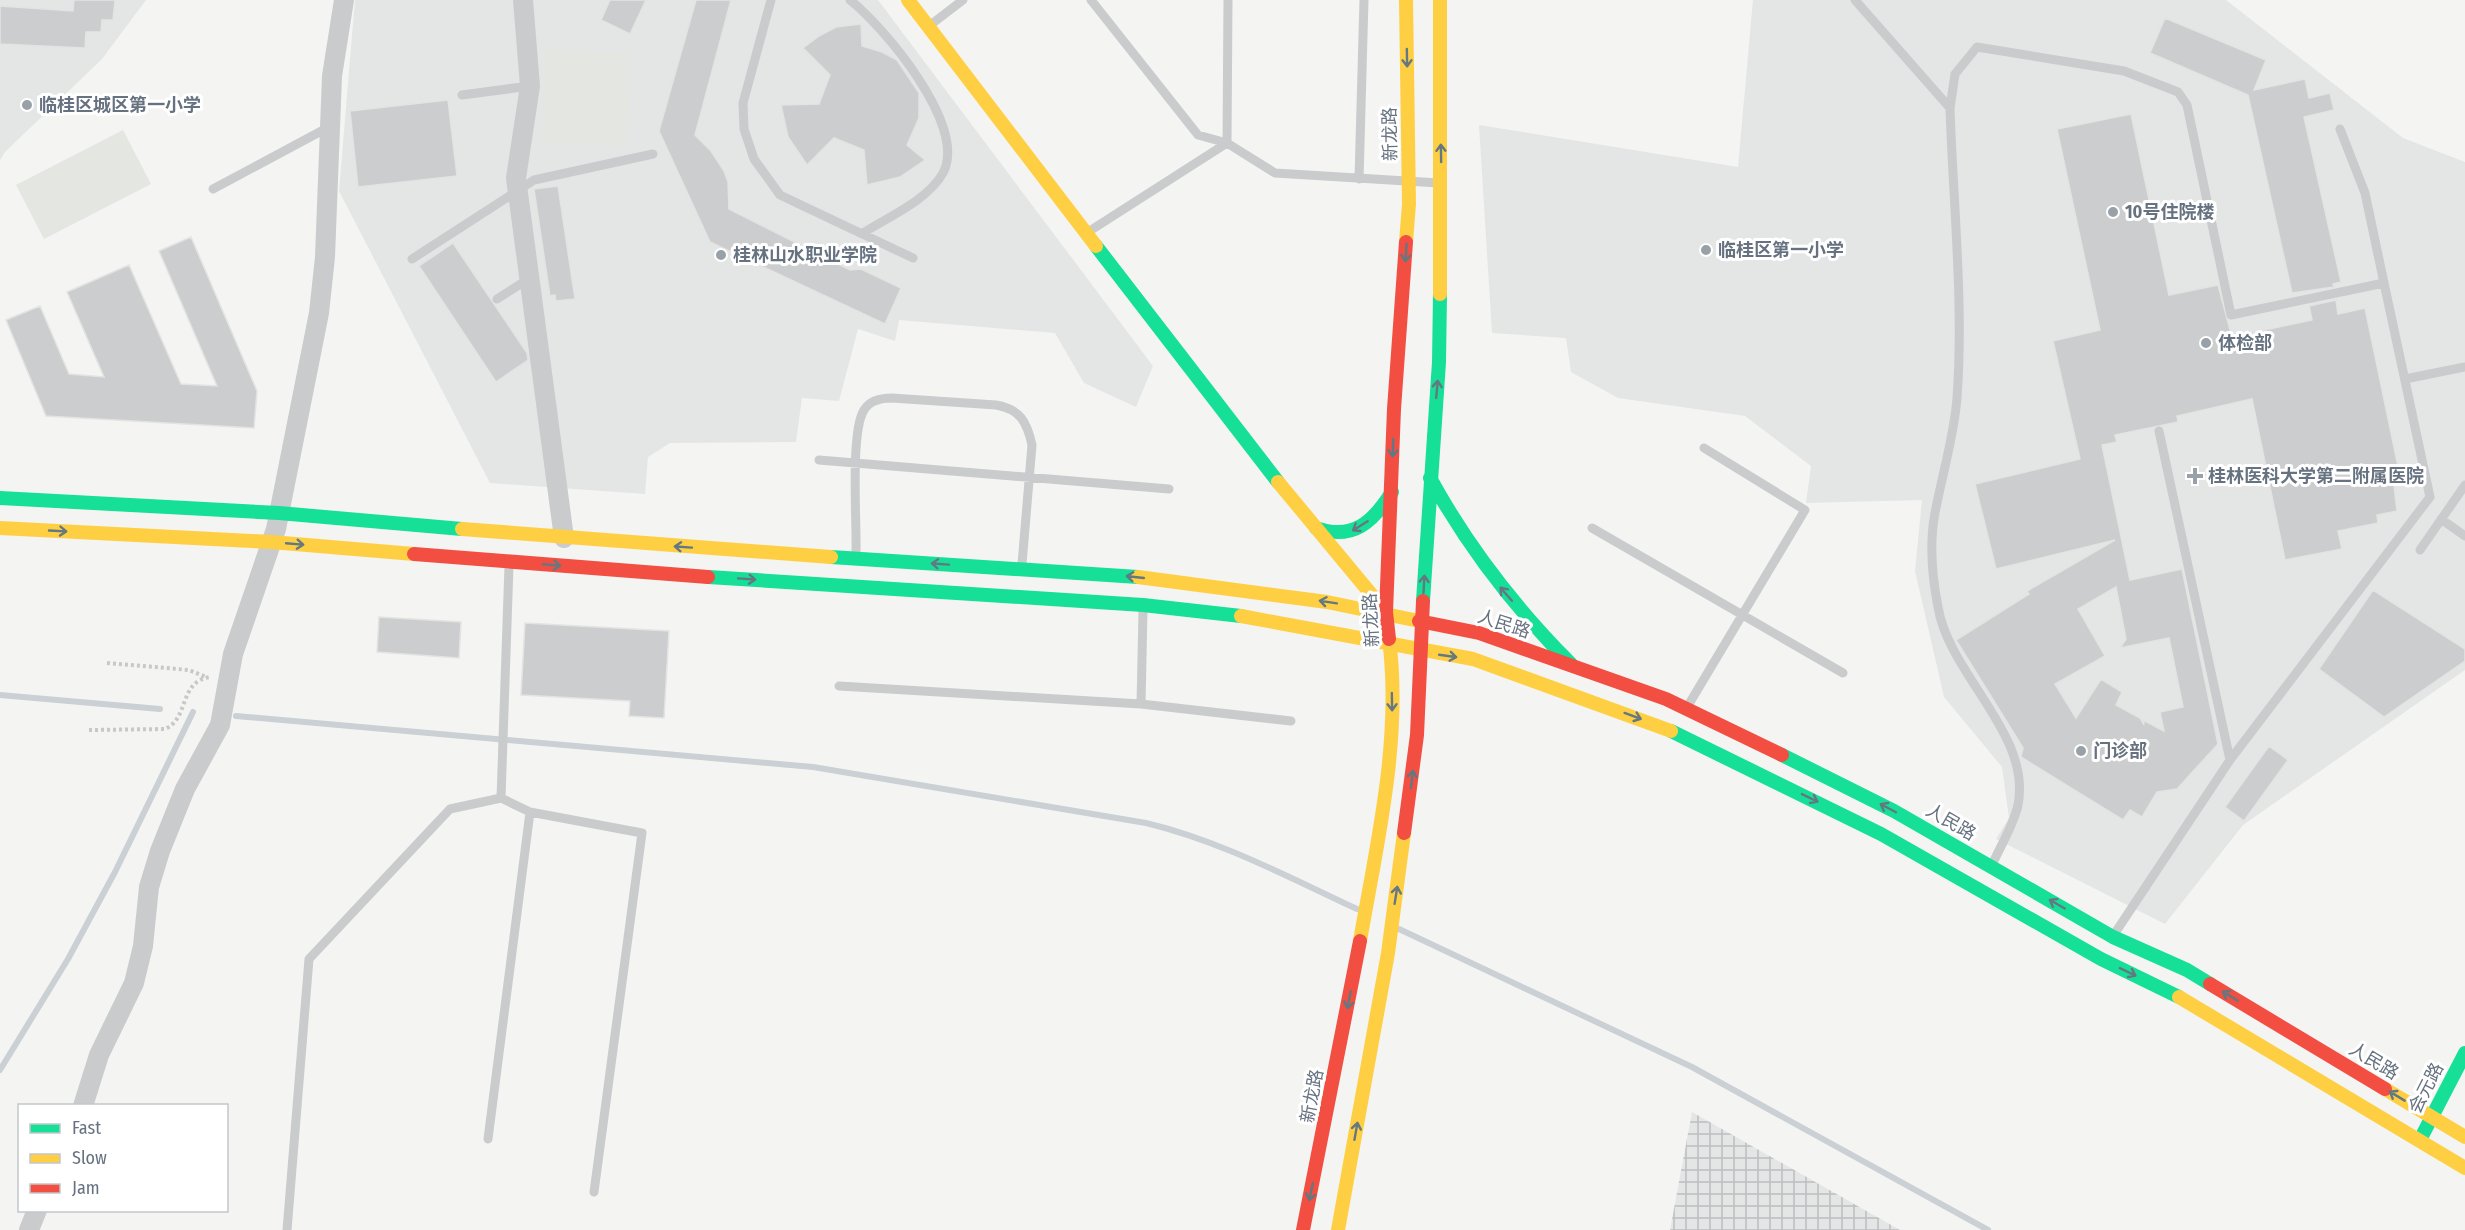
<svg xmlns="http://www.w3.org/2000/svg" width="2465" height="1230" font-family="'Fira Sans Condensed','Noto Sans SC',sans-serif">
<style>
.built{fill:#e4e5e5}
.industrial{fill:url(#industrial-grid)}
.grass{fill:#e3e6e1}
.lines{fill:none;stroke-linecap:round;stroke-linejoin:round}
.stream{stroke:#cbd0d4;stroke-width:6}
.building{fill:#cccdce;stroke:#e3e3e2;stroke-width:1.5;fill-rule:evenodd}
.path{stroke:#c7c8c8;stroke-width:4;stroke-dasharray:3 3;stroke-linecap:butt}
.lane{stroke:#cacbcc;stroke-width:9}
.street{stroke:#cacbcc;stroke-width:20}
.fast{stroke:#16e098;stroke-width:14}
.slow{stroke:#ffcf43;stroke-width:14}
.jam{stroke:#f24e42;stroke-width:14}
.oneway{stroke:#637881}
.poi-dot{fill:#98a0a8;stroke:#fff;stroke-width:2}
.labels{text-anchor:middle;stroke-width:6;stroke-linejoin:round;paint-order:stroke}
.poi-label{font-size:18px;font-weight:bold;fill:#677280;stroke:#fff;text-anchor:start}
.street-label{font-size:18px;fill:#677280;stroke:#fff}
</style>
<defs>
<pattern id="industrial-grid" width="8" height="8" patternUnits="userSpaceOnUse" patternTransform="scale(1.5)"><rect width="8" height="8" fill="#e4e5e5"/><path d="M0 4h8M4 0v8" fill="none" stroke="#bdbebf"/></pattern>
</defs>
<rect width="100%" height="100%" fill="#f4f4f3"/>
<path class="built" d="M0,0h146l-44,59 -97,93 -5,8z
M355,0h523l275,366 -17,41 -52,-24 -29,-50 -156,-13 -4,21 -37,-12 -19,72 -37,-3 -6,44 -126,1 -22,14 -3,37 -155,-11 -151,-292z
M1753,0h473l177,138 62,24v508l-222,155 -78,99 -169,-85 13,-21 -7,-51 -58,-70 -29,-126 7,-71 -116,3 5,-37 -66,-50 -127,-18 -47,-26 -5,-34 -74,-5 -13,-208 259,42z"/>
<path class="industrial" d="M1692,1112l208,118h-230z"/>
<path class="grass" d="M546,49l84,4 -4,93 -84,-3z
M123,130l28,54 -107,55 -28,-54z"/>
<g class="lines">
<path class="stream" d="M0,695l160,14
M236,716l577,51 333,56c75,18 142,54 211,86
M1399,929l293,138 296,163
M0,1070l68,-111 47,-87 78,-160"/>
</g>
<path class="building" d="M74,0h41l-2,20h-11l-1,12h-15l-1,16 -85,-4v-38l73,5z
M610,0h36l-16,34 -29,-14z
M696,0h35l-36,135 16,16 13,20 4,11 1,27 121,61 11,-1 40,19 -16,36 -175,-82 -51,-111z
M2165,18l101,42 -12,30 51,-11 4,19 21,-5 4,17 -30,7 37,165 -8,2 1,3 -42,6 -44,-198 -98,-42z
M861,24l1,22 20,6 15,8 22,33v25l-12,27 18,15 -25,17 -33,8 -3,-35 -30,-12 -27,27 -19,-28 -7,-32 38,-1 11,-29 -27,-27 16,-12 17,-9z
M448,100l9,76 -99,11 -8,-76z
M2131,114l38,181 49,-10 14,52 80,-17 -3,-14 27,-6 2,14 27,-6 35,168 -7,1 4,34 -20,4 1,8 -40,8 4,18 -57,11 -33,-161 -75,17 1,6 -63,13 2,7 -15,3 28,135 52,-11 36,175 -41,45 -20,3 -15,25 -12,-7 -7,10 -102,-63 2,-9 -67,-108 73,-46 -2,-3 88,-51 -119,29 -21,-85 105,-25 -27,-118 47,-11 -43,-201zM2116,587l10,52 -6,9 49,-10 14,69 -23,5 4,19 -21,-11 1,5 -4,-7 -24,-13 6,-13 -21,-13 -25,39 -21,-34 50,-28 -27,-47z
M558,186l17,113 -19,2 -1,-6 -5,1 -16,-107z
M191,237l66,154 -3,37 -208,-12 -40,-96 34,-14 29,68 35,3 -37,-85 62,-27 52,119 36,2 -58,-135z
M453,243l74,110 1,7 -32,22 -77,-116z
M2373,590l92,59v12l-81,56 -65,-48z
M379,617l82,5 -2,36 -82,-6z
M525,623l144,8 -5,87 -35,-2 1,-15 -109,-6z
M2269,746l19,14 -44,61 -19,-14z"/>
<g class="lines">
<path class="path" d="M107,663l82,7 17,7
M89,730l76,-1c25,-11 13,-47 45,-52"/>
<path class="lane" d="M771,0l-28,103 1,26 10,30 26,36 133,63
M850,0c34,27 118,126 93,173 -15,27 -55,44 -80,60
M1091,0l107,135 29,8
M1228,0l-1,143 48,30 164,10
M1855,0l95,108
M929,26l34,-26
M462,95l68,-9
M2340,129l25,64 19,90
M1359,179l5,-179
M213,189l114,-61
M1088,232l139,-89
M412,259l122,-79 119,-26
M497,299l33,-21
M2405,379l60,-12
M2159,431l71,329
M819,460l350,29
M2441,519l24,17
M1592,528l251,145
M2420,550l45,-65
M856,553c1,-30 -6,-121 8,-143 6,-10 17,-12 28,-12l104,7c24,4 31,17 36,40l-10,119
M509,566l-8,232 29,14 112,21 -48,359
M839,686l302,18 150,17
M1141,704l2,-94
M1689,704l116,-194 -101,-62
M1993,863c8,-18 21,-39 25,-58 14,-71 -69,-130 -80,-198 -6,-31 -9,-63 -3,-94 7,-38 19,-76 22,-115 7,-94 -4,-196 -7,-290l5,-34 22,-27 147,24 54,21 9,13 44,210 153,-32 46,214 -200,263 -115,173
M488,1139l42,-327
M287,1230l22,-271 141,-150 51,-11"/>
<path class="street" d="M523,0l7,86 -14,92 48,360
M83,1106l16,-51 35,-72 9,-37 6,-59 11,-36 25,-62 35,-64 13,-71 43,-125 43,-216 6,-56 7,-181 12,-76
M29,1230l8,-20"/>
<path class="fast" d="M1096,246l182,236
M1430,478c38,69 85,130 141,186
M0,498l279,15 183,16
M1316,528c37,13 57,-6 76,-36
M831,557l307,20
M708,577l435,28 98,11
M1423,601l16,-239 1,-68
M1671,731l210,103 220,125 78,38
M1782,755l112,56 219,126 74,33 23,14
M2423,1134l42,-81"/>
<path class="slow" d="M908,0l188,246
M1406,0l3,204 -3,38
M1440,0v294
M1278,482l108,130
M0,528l271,14 143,12
M462,529l369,28
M1138,577l189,25 92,19
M1241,616l232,43 198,72
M1360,941c17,-98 42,-203 29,-302
M2179,997l286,171
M2385,1089l80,48
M1338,1230l50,-277 16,-120"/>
<path class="jam" d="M414,554l294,23
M1419,621l60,12 187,66 116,56
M1389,639l-3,-27 8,-203 12,-167
M1404,833l13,-98 6,-134
M2210,984l175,105
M1303,1230l57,-289"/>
</g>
<defs><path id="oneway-shaft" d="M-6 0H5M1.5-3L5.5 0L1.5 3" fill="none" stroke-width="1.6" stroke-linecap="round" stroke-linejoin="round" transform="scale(1.5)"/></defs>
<g class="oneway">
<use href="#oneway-shaft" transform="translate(1407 58) rotate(89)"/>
<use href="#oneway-shaft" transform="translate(1441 153) rotate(-91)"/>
<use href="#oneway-shaft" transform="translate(1406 253) rotate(94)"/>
<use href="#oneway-shaft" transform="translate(1437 389) rotate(-85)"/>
<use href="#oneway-shaft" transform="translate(1393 448) rotate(92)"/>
<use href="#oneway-shaft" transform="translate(1360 526) rotate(148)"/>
<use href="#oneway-shaft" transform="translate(58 531) rotate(3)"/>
<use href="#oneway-shaft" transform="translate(295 544) rotate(5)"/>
<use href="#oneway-shaft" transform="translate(683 547) rotate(-176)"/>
<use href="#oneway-shaft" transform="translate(940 564) rotate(-176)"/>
<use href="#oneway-shaft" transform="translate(552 565) rotate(5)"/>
<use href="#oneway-shaft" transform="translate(1135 577) rotate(-174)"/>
<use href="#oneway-shaft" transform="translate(747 579) rotate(4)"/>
<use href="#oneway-shaft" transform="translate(1424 584) rotate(-87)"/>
<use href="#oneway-shaft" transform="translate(1506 594) rotate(-131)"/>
<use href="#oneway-shaft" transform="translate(1328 602) rotate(-171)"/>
<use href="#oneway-shaft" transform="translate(1448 656) rotate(8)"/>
<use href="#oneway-shaft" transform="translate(1392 702) rotate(89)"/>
<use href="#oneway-shaft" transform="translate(1633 716) rotate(20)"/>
<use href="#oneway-shaft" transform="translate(1412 779) rotate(-83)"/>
<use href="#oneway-shaft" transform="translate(1810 798) rotate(26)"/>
<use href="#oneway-shaft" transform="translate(1888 808) rotate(-152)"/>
<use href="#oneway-shaft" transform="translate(1396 895) rotate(-81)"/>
<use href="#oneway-shaft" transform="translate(2057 904) rotate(-150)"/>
<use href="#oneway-shaft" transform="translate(2128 972) rotate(26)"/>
<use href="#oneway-shaft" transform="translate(2230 996) rotate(-149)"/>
<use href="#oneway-shaft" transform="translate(1349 1000) rotate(101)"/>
<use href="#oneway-shaft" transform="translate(2397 1096) rotate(-149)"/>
<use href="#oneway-shaft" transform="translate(1356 1131) rotate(-80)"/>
<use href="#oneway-shaft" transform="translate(1311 1192) rotate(102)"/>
</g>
<g class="poi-dot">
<circle cx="27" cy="105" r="6"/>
<circle cx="2113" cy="212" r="6"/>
<circle cx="1706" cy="250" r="6"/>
<circle cx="721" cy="255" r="6"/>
<circle cx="2206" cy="343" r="6"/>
<path d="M2192 467h6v6h6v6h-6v6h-6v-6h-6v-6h6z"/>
<circle cx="2081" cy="751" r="6"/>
</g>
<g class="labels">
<g class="poi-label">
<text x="39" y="111">临桂区城区第一小学</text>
<text x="2125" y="218">10号住院楼</text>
<text x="1718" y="256">临桂区第一小学</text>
<text x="733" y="261">桂林山水职业学院</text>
<text x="2218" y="349">体检部</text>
<text x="2208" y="482">桂林医科大学第二附属医院</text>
<text x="2093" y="757">门诊部</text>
</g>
<g class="street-label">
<text transform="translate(1390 134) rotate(-91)" y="6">新龙路</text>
<text transform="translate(1371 620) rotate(-93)" y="6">新龙路</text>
<text transform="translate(1504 624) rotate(18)" y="6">人民路</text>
<text transform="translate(1951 822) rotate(30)" y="6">人民路</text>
<text transform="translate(2374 1061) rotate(31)" y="6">人民路</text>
<text transform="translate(2426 1088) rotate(-63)" y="6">会元路</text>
<text transform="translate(1312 1096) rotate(-79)" y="6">新龙路</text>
</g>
</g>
<rect x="18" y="1104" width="210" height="108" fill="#ffffff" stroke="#c2c7cc" stroke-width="1.5"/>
<rect x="30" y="1124" width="30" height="9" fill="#16e098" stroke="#c2c7cc" stroke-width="1.5"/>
<text x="72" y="1134" font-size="18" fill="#677280">Fast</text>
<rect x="30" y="1154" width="30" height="9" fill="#ffcf43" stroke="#c2c7cc" stroke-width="1.5"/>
<text x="72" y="1164" font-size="18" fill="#677280">Slow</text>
<rect x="30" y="1184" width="30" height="9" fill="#f24e42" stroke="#c2c7cc" stroke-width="1.5"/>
<text x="72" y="1194" font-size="18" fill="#677280">Jam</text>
</svg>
